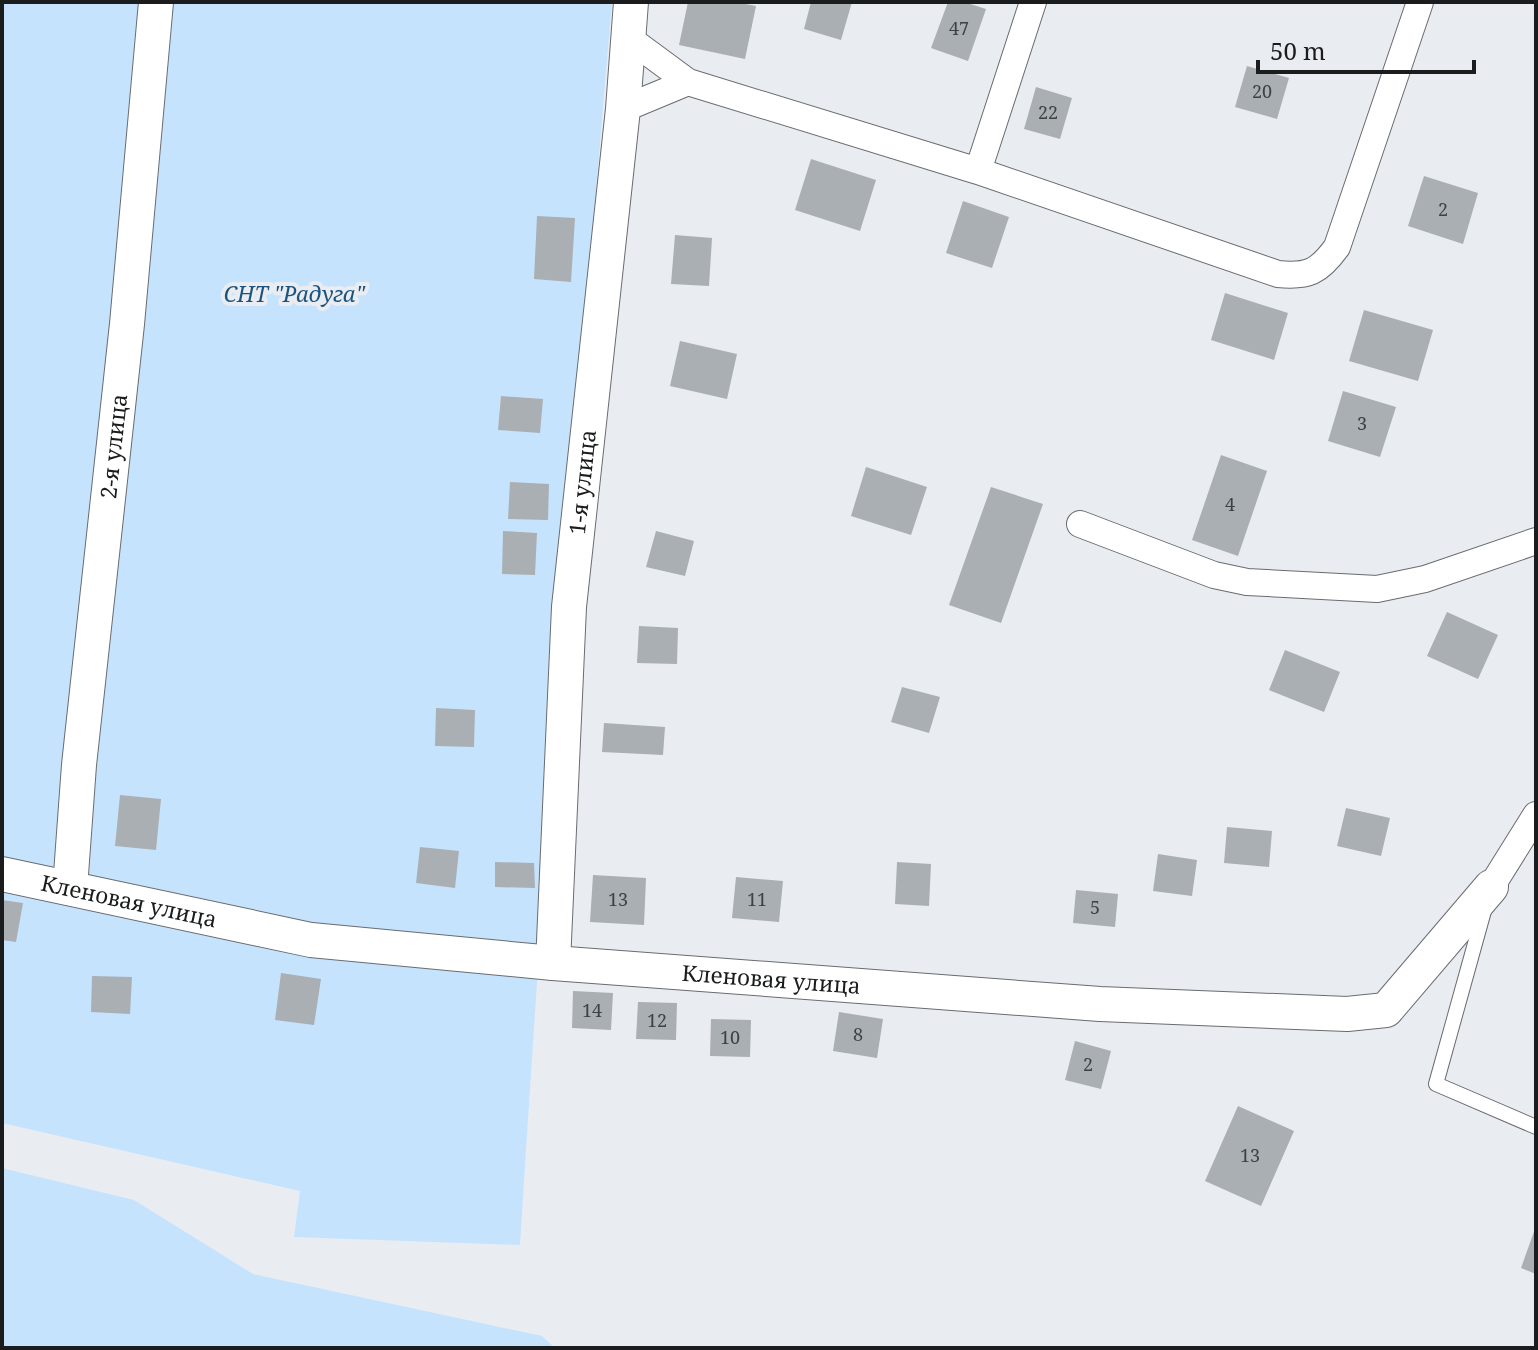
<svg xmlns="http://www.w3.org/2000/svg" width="1538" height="1350" font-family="'Noto Serif',serif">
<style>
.green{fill:#c6e3fe}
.building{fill:#aaafb3}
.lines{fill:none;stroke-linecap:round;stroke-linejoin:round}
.service-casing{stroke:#686c70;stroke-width:16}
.minor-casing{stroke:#686c70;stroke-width:28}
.tertiary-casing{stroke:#686c70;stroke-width:36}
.service{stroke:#fff;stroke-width:14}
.minor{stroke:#fff;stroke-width:26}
.tertiary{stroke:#fff;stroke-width:34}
.labels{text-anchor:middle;stroke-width:8;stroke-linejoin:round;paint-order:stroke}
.number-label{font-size:18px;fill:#3e4142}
.park-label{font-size:22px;font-style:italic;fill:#1c537f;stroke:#e9edf2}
.street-label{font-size:22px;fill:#1a1c1d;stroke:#e9edf2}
</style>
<rect width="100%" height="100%" fill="#e9edf2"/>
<path class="green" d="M2,2h610c-36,414 -66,828 -92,1243l-226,-8 6,-46 -298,-68z
M2,1168l132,32 119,74 289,62 13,12h-553z"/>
<path class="building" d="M688,2h47l21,4 -11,53 -66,-14z
M811,2h41l-11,38 -37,-11z
M948,2h16l22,7 -18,52 -37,-13z
M1247,66l42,12 -12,41 -42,-12z
M1036,87l36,11 -12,41 -36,-10z
M811,159l65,21 -16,51 -65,-21z
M1424,176l54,17 -15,51 -55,-18z
M963,201l46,16 -17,51 -46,-15z
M537,216l38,2 -4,64 -37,-3z
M675,235l37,3 -3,48 -38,-2z
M1225,293l63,20 -14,47 -63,-20z
M1364,310l69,20 -15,51 -69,-20z
M680,341l57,13 -10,45 -57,-13z
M1343,391l53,16 -16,50 -52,-16z
M501,396l42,3 -3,34 -42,-3z
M1221,455l46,16 -29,85 -46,-16z
M866,467l61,20 -16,48 -60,-19z
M510,482l39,2 -1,36 -40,-1z
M991,487l52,17 -42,119 -52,-18z
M503,531l34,2 -2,42 -33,-1z
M656,531l38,10 -9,35 -39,-9z
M1447,612l51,23 -20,44 -51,-23z
M639,626l39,2 -1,36 -40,-1z
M1285,650l55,22 -16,40 -55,-22z
M902,687l38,10 -11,36 -38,-11z
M436,708l39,2 -1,37 -39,-1z
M604,723l61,4 -2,28 -61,-3z
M120,795l41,4 -5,51 -41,-4z
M1346,808l44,10 -9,38 -44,-10z
M1227,827l45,4 -3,36 -45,-4z
M420,847l39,4 -4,37 -39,-5z
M1158,854l39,6 -5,36 -39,-5z
M495,862l39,1 1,25 -40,-1z
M897,862l34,2 -2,42 -34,-2z
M593,875l53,3 -2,47 -54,-3z
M736,877l47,4 -4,41 -47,-4z
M1076,890l42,4 -3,33 -42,-4z
M2,900l21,3 -7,39 -14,-2z
M281,973l40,6 -7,46 -39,-5z
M92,976l40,1 -2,37 -39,-2z
M573,991l40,2 -2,37 -39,-2z
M638,1002l39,1 -1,37 -40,-1z
M839,1012l44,7 -6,39 -44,-7z
M711,1019l40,1 -1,37 -40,-1z
M1075,1041l36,10 -10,38 -36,-9z
M1238,1106l56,25 -33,75 -56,-25z
M1536,1226v48l-15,-6z"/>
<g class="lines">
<defs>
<path id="service" d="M1484,911l-48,173 100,43"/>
<path id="minor" d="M627,37l61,45
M623,109l65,-27 290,89 300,103c30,3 41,-2 59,-27l83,-245
M978,171l55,-169
M1080,524l134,51 33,7 130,7 48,-10 111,-38
M1491,887l45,-72"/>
<g id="tertiary">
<path id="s1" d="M2,874l309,66 242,23 547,41 247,10 39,-4 105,-123"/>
<path id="s2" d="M70,888l9,-123 48,-441 29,-322"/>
<path id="s3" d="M553,963l16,-356 54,-498 8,-107"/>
</g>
</defs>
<use href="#service" class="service-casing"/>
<use href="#minor" class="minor-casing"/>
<use href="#tertiary" class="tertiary-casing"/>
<use href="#service" class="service"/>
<use href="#minor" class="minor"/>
<use href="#tertiary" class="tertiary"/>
</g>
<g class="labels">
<g class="number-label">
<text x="959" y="35">47</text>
<text x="1262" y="98">20</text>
<text x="1048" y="119">22</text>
<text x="1443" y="216">2</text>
<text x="1362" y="430">3</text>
<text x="1230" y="511">4</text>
<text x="618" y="906">13</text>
<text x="757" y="906">11</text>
<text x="1095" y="914">5</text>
<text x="592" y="1017">14</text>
<text x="657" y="1027">12</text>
<text x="858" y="1041">8</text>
<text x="730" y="1044">10</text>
<text x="1088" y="1071">2</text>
<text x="1250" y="1162">13</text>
</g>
<g class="park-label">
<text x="294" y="302">СНТ "Радуга"</text>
</g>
<g class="street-label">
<text dy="8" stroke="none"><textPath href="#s2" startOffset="444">2-я улица</textPath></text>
<text dy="8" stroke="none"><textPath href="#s3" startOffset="482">1-я улица</textPath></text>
<text dy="8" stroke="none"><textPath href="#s1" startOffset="130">Кленовая улица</textPath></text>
<text dy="8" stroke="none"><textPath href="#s1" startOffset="778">Кленовая улица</textPath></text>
</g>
</g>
<rect width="1538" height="1350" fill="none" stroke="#1a1c1d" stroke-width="8"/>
<path d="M1258 60v12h216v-12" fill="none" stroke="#1a1c1d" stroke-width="4"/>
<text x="1270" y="60" font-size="24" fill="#1a1c1d" stroke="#e9edf2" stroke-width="6" paint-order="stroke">50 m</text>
</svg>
